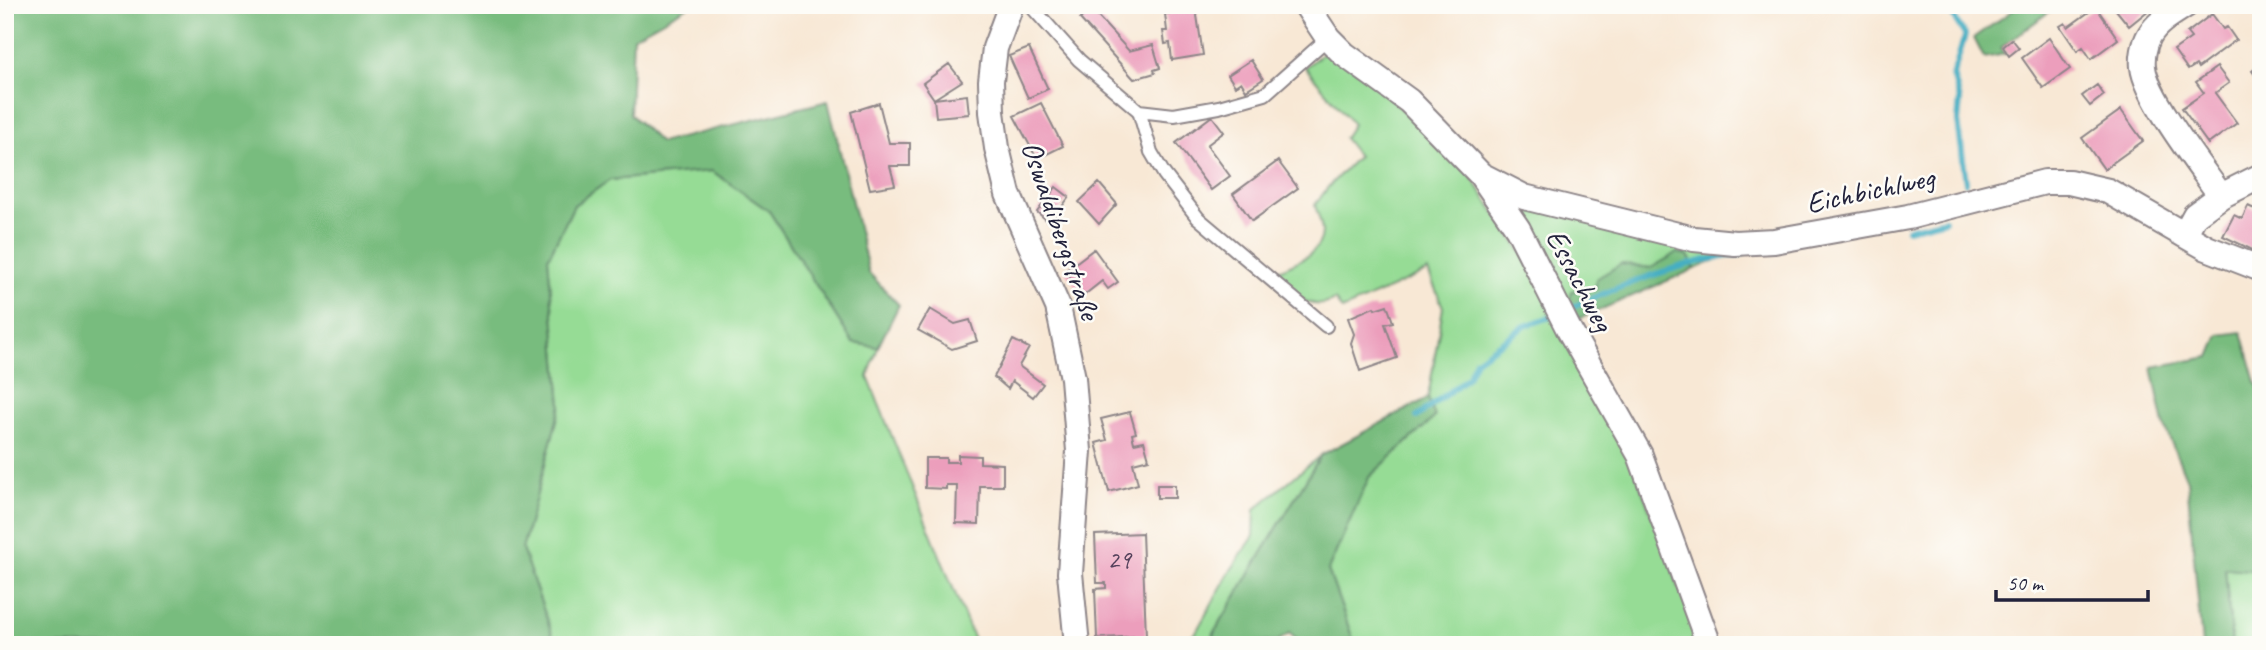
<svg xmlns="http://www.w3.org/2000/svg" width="2266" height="650" font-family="Caveat,sans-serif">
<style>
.green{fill:#96dc95;stroke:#5c7f68;stroke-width:2}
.forest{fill:#78bc7e;stroke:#4d6f5c;stroke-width:2}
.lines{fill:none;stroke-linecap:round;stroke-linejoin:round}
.stream{stroke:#44aec3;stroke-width:6}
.building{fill:#ec9ebc}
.lane-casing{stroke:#8d8588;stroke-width:16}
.street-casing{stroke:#8d8588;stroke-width:28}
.lane{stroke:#fff;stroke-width:12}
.street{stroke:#fff;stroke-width:24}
.labels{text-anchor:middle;stroke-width:5;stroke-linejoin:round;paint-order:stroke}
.number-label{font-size:26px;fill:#54415b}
.street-label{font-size:30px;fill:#22223b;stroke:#fdfcf7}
</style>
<rect width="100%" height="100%" fill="#fdfcf7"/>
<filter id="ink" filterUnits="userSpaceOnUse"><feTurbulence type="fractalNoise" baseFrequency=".0143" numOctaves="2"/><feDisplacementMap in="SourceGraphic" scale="14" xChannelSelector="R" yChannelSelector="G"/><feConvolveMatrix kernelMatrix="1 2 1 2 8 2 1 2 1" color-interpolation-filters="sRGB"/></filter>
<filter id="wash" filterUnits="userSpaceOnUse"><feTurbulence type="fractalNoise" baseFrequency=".00686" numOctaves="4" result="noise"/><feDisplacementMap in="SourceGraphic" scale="28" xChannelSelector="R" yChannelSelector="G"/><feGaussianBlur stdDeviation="1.57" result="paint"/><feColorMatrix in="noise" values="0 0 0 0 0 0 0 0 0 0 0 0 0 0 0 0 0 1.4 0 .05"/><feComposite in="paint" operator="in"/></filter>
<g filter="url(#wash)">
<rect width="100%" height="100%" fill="#f8e8d5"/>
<path class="green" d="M1325,52l45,26 98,94 61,91 90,166 82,216h-346l-27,-75 41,-93 66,-60 -7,-19 15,-91 -15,-36 -86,39 -7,-10c-28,14 -43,-9 -63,-27 18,-9 50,-17 50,-41 0,-9 -5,-19 -7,-27l14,-19 29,-30 -14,-18 9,-14 -48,-57z
M712,171l57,40 84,132 25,4 -10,30 108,268h-420l-34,-96 39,-144 -13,-147 26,-53 36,-25z
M1501,191l218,60 4,6 -28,12 -7,-14 -11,-2 -26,15 -30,-4 -25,24 -29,23z
M1321,455l-107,178 -4,12h-32l18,-13 33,-59 25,-37 1,-27z
M2225,567l36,4v74h-29z"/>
<path class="forest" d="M5,5h685l-57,32 -3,77 30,29 168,-42 41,172 30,32 -21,42 -25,-4 -84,-132 -57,-40 -102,9 -36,25 -26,53 13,147 -39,144 34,96h-551z
M2020,5h31l4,2 -54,41 4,6 -21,4 -10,-20z
M1677,253l11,2 7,14 -121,52 -7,-10 5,-20 24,-3v-9l25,-15 30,4z
M2242,332l14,50 5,7v89l-8,4 8,13v76l-36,-3 7,77h-30l-15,-165 -23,-55 -12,-58 58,-10 9,-22z
M1428,398l7,19 -66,60 -41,93 27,75h-55l-10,-12 -12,8 -68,4 4,-12 107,-178z"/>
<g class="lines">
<path class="stream" d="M1946,5l19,30 -12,40 7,25 -2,21 8,61
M1908,229l37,-9
M1566,310c53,-24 118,-50 176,-56
M1417,417l51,-40 8,-17 49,-34 31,-11"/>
</g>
<g id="blocks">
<path class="building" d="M2112,5h43l-26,21z
M2096,7l22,32 -27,20 -8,-12 -6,4 -17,-25 5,-3 3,4z
M1091,9l38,42 24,-6 7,23 -6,2 1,3 -21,6 -54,-60z
M1196,9l7,46 -31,5 -2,-17 -5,1 -2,-13h4l-2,-17z
M2212,14l11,15 4,-2 9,13 -38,28 -2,-3 -8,5 -14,-20 17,-12 -4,-5z
M2049,38l21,31 -27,19 -21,-30z
M2012,39l7,9 -10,8 -6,-9z
M1029,48l19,41 -20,9 -19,-42z
M1251,60l12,19 -17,11 -5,-8 -6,4 -7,-11z
M949,64l13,17 -28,18 33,-4 2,19 -33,3 -2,-18 -11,-16z
M2261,64v19l-9,-12z
M2217,67l12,16 -14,10 22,30 -29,21 -26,-36 22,-15 -8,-11z
M2097,85l7,10 -14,11 -8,-10z
M879,103l10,40h21v23h-20l5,19 -25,4 -19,-77z
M1041,103l22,43 -26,13 -23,-43z
M2121,110l22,31 -39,28 -22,-31z
M1212,116l12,16 -17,13 23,31 -19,14 -35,-47z
M1278,161l20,27 -46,33 -19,-27z
M1099,183l18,21 -18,20 -20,-22z
M1056,187l13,10 -19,26 -13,-11z
M2248,206l13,6v42l-38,-18 11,-21 8,4z
M1094,249l24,33 -10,7 -6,-8 -19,15 -18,-25z
M1387,305l6,17 -8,2 12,34 -37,13 -9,-28 3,-9 -6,-16 26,-11 1,2z
M930,309l25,15 15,-4 7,21 -25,8 -34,-19z
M1013,340l16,8 -10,18 24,18 -10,13 -21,-16 -4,8 -14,-12z
M1130,412l6,21 -4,1 2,9 10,-2 5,18 -16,4 5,21 -29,8 -13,-49 11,-3 -6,-21z
M958,455l22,1v7l23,1v22h-23l-1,38 -23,-1 1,-38h-11v4l-21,-1v-30h21v4h12z
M1157,485h18v13h-18z
M1142,533l4,103 -49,2 -2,-49 11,-1v-5h-9l-2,-48z"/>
</g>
</g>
<g filter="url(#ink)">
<use href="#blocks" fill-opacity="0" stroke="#8d8588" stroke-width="2"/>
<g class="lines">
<defs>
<path id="lane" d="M1030,5l49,55 60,51 12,41 13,22 34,44 128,108
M1139,111l35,4 45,-8 46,-13 63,-56"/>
<path id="street" d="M1011,5l-16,43 -4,33 1,31 5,36 11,46 50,113 15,71 6,73 -9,122 7,72
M1306,5l22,33 16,16 65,47 72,74 37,54 50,99 72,127 69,190
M2186,5c-14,9 -29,17 -37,31 -5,9 -7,22 -6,31 3,30 59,102 78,129
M1481,175l43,22 170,42 41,4 39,-2 134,-24 137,-35h24l39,9 99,57 54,21
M2184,235l11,-20 26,-19 40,-20"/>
</defs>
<use href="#lane" class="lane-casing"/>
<use href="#street" class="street-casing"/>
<use href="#lane" class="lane"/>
<use href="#street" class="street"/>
</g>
</g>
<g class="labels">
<g class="number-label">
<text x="1119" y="568">29</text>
</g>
<g class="street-label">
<text transform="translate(1870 190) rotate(-12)" y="10">Eichbichlweg</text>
<text transform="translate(1061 230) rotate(71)" y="10">Oswaldibergstraße</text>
<text transform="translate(1580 280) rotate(62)" y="10">Essachweg</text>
</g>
</g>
<rect width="2266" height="650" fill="none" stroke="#fdfcf7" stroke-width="28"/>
<path d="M1996 590v10h152v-10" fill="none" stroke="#22223b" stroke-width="3.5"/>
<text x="2007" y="590" font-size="21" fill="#22223b" stroke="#fdfcf7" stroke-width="5" paint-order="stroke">50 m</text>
</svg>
